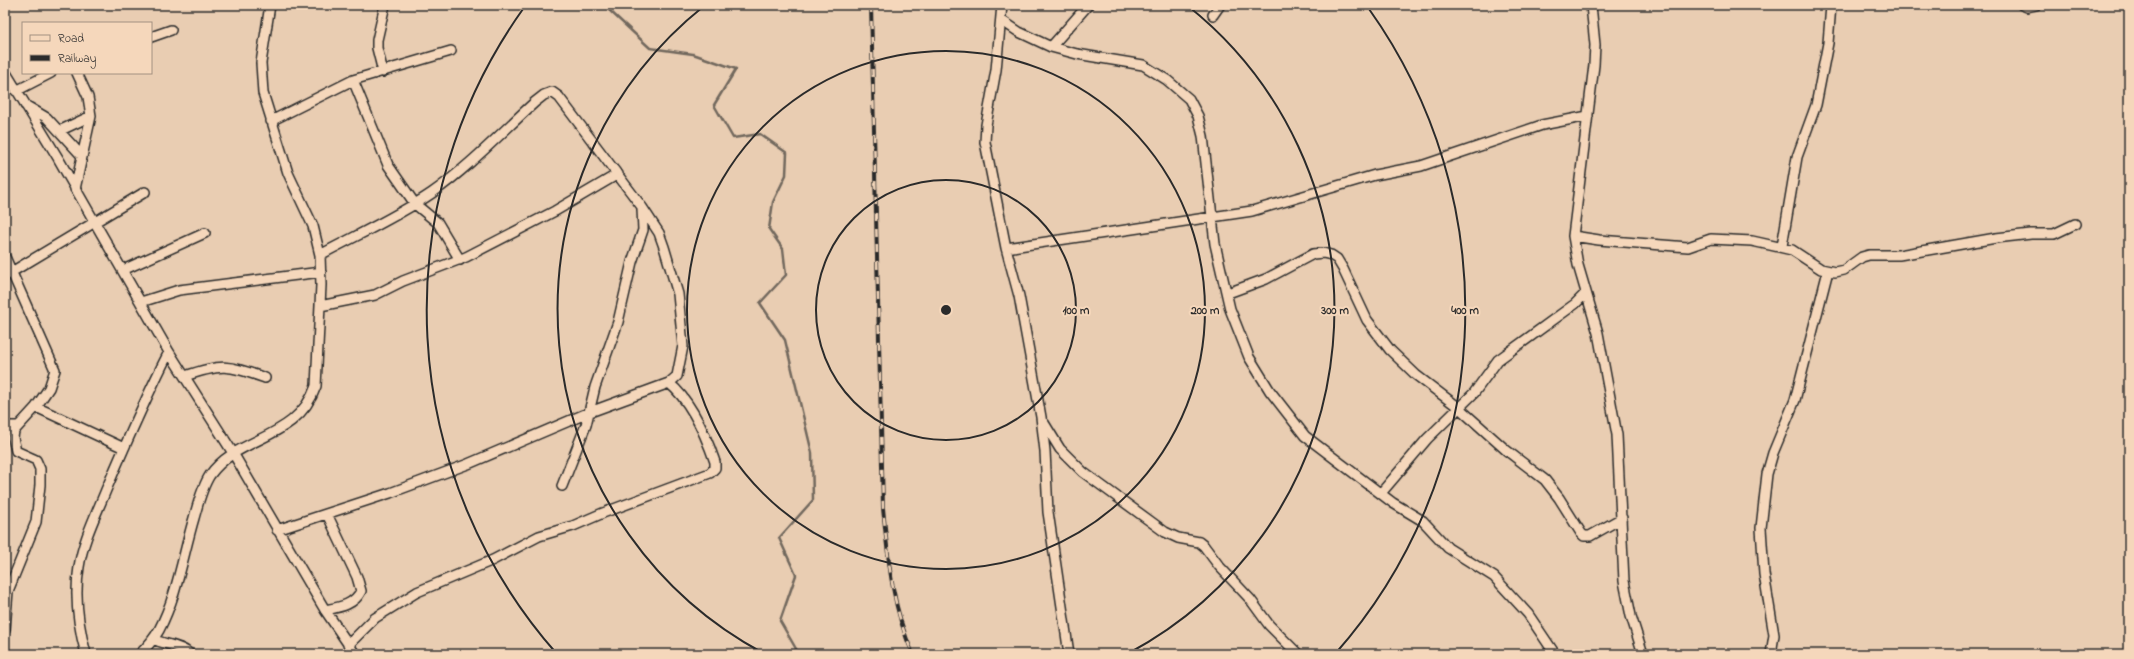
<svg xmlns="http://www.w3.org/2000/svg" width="2134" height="659" font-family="'Indie Flower',sans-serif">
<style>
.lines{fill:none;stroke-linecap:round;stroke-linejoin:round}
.stream{stroke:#71675d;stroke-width:2.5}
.minor-casing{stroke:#2b2b2b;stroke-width:12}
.minor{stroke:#f5d7bb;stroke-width:9}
.rail-casing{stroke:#2b2b2b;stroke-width:4}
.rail{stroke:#f5d7bb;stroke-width:2.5;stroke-dasharray:8;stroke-linecap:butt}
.ring{fill:none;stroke:#2b2b2b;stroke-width:2}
.centre{fill:#2b2b2b;stroke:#f5d7bb;stroke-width:2}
.ring-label{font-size:12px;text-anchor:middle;font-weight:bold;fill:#2b2b2b;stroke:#f5d7bb;stroke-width:4;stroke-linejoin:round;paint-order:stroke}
</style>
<rect width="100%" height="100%" fill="#e9cdb2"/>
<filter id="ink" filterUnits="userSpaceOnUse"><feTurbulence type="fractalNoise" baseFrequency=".025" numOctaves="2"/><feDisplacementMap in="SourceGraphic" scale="8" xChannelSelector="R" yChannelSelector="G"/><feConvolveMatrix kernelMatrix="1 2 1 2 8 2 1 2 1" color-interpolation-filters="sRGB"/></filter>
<g filter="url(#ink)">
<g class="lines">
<path class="stream" d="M616,5l-7,5 41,38 43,6 43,15 -22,36 19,33 27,-4 27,19 -1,22 -13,27 -4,27 14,20 3,26 -26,28 25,37 27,113 1,47 -34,38 17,37 -16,46 19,33"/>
<defs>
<path id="minor" d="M1002,5l-6,65 -10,55 -1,17 21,106 13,48 22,121 4,34 3,61 21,142
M1591,5l4,40 -1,20 -21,171 5,29 20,68 19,102 7,146 7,35 12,38
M2022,5l5,2 9,-2
M1213,15l7,-10
M1001,20l18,12 32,15 26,7 66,11 24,15 22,19 9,17 5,20 12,108 15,65 19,48 21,34 35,45 88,67 30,18 25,27 46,29 34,37 27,40
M151,37l20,-7
M1051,47l37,-42
M5,71l53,87 111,194 64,101 92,157 30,44
M383,72l-6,-24v-8l8,-35
M353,80l35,85 27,39 23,19 22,37
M16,91l35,-18
M25,105l22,13 35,38
M271,121l82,-41 98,-29
M59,131l32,-15
M75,189l16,-73 -3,-19 -11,-24
M1573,236l26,4 89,7 23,-8 41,2 40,9 29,19 14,3 9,-2 18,-13 7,-2h30l97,-17 35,-4h23l21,-10
M1782,246l15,-89 19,-52 12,-62 3,-38
M1006,248l246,-37 123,-36 46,-9 121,-41 46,-9
M5,257l50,113 -6,18 -13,19 -22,24 -1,7 3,13 20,9 4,9v16l-4,37 -28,69 -3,39
M123,270l82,-37
M5,276l140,-84
M1228,293l38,-14 47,-25 10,-1 8,2 6,4 6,10 24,51 23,30 26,25 42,32 48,43 39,30 14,18 22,35 3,3h6l32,-18
M141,302l38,-12 142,-18
M320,306l55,-11 28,-14 63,-24 89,-46 63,-37
M185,376c38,-13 42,-11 80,2
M36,407l88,41
M1044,423l16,26 23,23 82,60 13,6 21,4 5,4 15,20 31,33 19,26 29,29
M5,426h11
M562,486l24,-61 9,-38 23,-65 14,-60 11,-32 -1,-21
M1381,493l46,-54 47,-46 24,-33 77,-56 11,-11
M277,530l113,-37 78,-29 122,-52 79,-29 8,-7 6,-30 -5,-52 -14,-47 -5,-14 -17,-26 -83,-110 -7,-5 -8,3 -9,7c-34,31 -66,65 -103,91 -35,24 -75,42 -112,62
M325,610c15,-3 29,-5 36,-19l-4,-14 -30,-63
M153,639c12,6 27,6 37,15
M348,645l27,-27 42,-26 76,-32 46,-24 34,-10 30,-13 107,-40 5,-5v-6c-9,-26 -24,-61 -46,-79
M86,654c-8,-29 -12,-57 -7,-87 4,-27 17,-52 27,-77 20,-47 40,-93 63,-138
M140,654c7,-7 14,-15 19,-24 18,-34 24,-75 35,-112 4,-14 8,-31 16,-43 28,-40 87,-34 106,-89l5,-101 -1,-30 -7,-29 -25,-53 -25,-80 -2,-30 9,-58
M1771,654l3,-19 -10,-61 -3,-46 6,-54 6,-21 22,-53 33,-129"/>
</defs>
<use href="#minor" class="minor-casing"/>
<use href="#minor" class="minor"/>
<defs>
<path id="rail" d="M871,5l12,503c5,50 9,100 30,146"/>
</defs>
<use href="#rail" class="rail-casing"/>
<use href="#rail" class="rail"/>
</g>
</g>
<g class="ring">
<circle cx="946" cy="310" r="130"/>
<circle cx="946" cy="310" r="259"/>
<path d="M763 653A389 389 0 0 1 704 6M1188 6A389 389 0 0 1 1129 653"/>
<path d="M557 654A519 519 0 0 1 523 9M1369 9A519 519 0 0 1 1335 654"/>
</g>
<circle cx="946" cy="310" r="6" class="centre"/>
<g class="ring-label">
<text x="1076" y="314">100 m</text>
<text x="1205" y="314">200 m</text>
<text x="1335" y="314">300 m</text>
<text x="1465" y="314">400 m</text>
</g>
<rect width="2134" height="659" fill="none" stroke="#f5d7bb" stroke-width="20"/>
<rect x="10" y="10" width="2114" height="639" fill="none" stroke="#2b2b2b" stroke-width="1.5" filter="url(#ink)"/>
<rect x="22" y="22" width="130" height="52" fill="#f5d7bb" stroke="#a49281"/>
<rect x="30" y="35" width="20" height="6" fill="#f5d7bb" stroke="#a49281"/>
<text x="58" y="42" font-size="12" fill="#2b2b2b">Road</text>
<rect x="30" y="55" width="20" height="6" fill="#2b2b2b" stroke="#a49281"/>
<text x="58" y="62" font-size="12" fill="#2b2b2b">Railway</text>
</svg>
